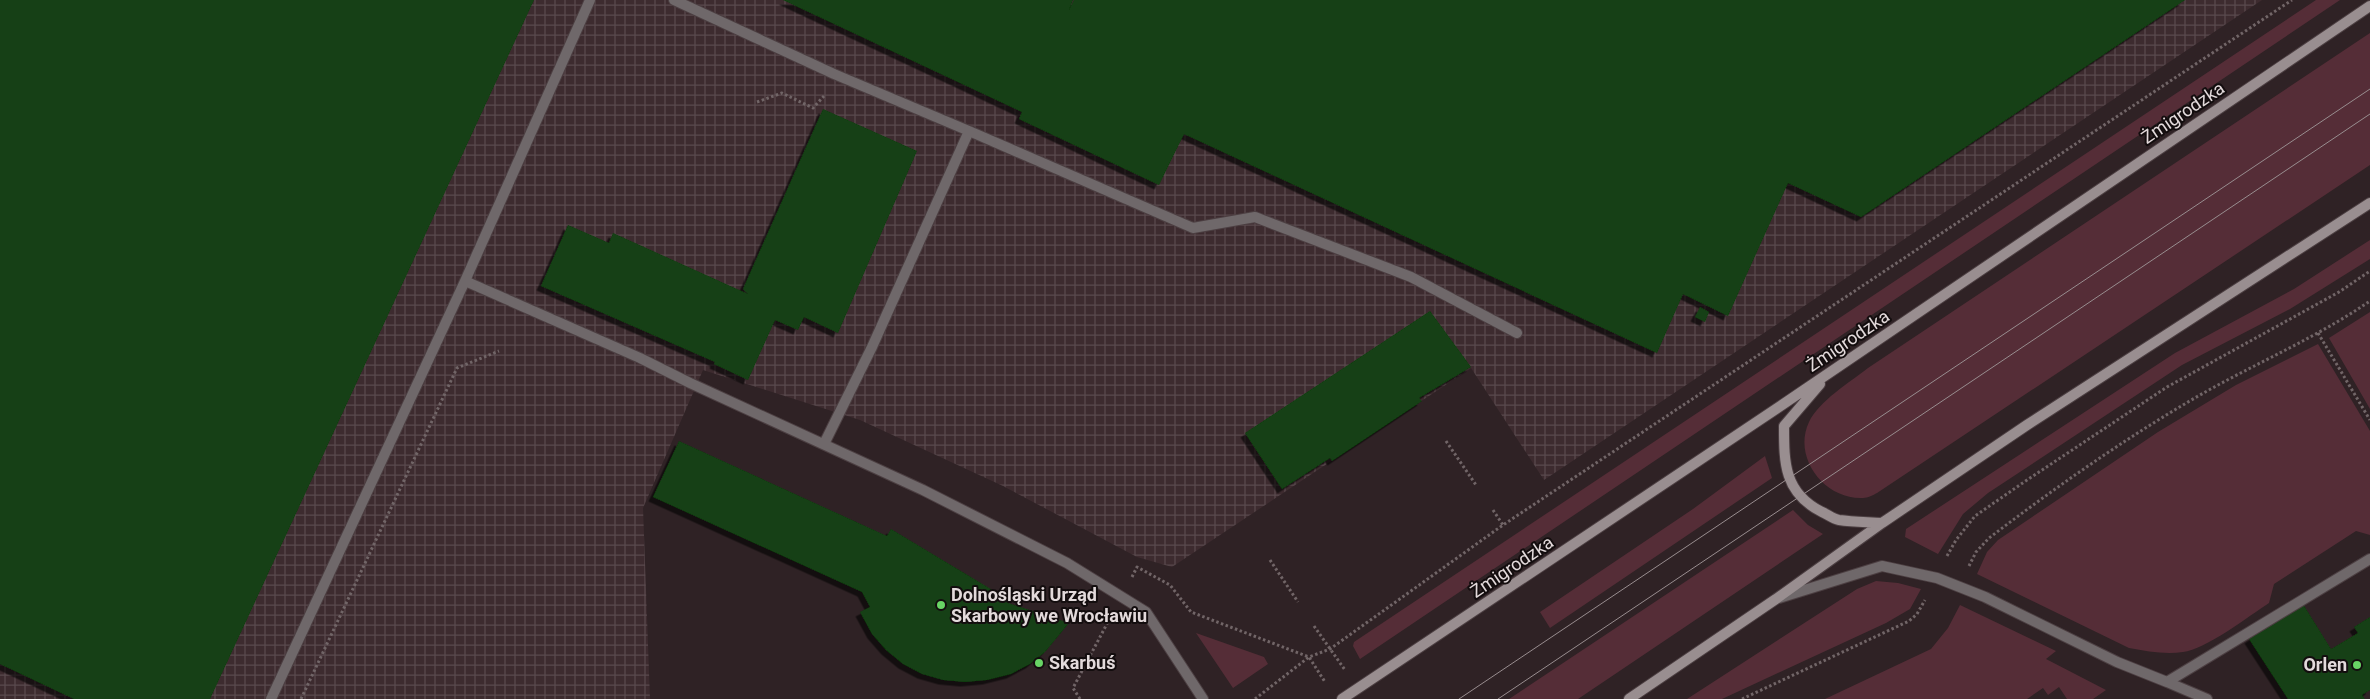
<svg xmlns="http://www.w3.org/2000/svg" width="2370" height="699" font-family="Roboto,sans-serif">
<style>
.industrial{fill:url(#industrial-grid)}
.grass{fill:#552d37}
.building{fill:#124012;filter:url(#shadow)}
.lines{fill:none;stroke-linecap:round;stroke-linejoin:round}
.service-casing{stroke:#4c3f42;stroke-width:12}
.secondary-casing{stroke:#4c3f42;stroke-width:12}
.path{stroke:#716567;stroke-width:3;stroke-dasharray:2.5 2.5;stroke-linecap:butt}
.service{stroke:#6f686a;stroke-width:10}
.secondary{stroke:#998e90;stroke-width:10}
.tram{stroke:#988d8f;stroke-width:1}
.poi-dot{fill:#68d465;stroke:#130d0e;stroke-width:2}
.labels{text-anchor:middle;stroke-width:4;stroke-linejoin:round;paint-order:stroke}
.street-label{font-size:18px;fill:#e3dadb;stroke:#130d0e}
.poi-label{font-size:18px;font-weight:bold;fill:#e3dadb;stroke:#130d0e;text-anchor:start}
</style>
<defs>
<pattern id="industrial-grid" width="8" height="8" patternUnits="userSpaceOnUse" patternTransform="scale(1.25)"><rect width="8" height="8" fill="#3d2b2f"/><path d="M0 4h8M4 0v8" fill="none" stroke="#59494d"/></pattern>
<filter id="shadow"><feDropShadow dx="-4.5" dy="4.5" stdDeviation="0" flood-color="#0009"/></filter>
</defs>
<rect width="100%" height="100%" fill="#2f2225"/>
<path class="industrial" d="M0,0h2262l-718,480 -73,-112 -299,199 -35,-10 -134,-71 -143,-66 -157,-50 -60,138 7,191h-650z"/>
<path class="grass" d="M2316,0h24l-980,659 -7,-13 1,-4z
M2370,33v132l-493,328c-4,2 -9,5 -14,5 -38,2 -71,-40 -54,-76 10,-21 41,-40 59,-54z
M2370,240v19l-80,50 -108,56 -194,128 -25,21 -25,40 -33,-17 1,-8 269,-176 119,-64z
M2370,312v97l-41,-71z
M2318,344l52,87v104l-14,-4 -82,53 -5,19c-20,13 -64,47 -86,49 -18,3 -36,-1 -54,-4l-152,-74 10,-22 11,-12 160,-108 78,-47z
M1765,456l7,22 -222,150 -10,-16 153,-103z
M1793,510l15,15 15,9 -245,165h-69z
M1876,581l22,2 23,6 -11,20 -24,14 -164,76h-35l170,-110z
M1960,605l96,46 -10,8 60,31 -13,9h-26l-8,-12 -11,8 -5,-7 -16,11h-202l106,-50 17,-21z
M1196,633l68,24 4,7 -35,24z"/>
<path class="building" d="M0,0h534l-324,699h-136l-74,-35z
M783,0h290l-4,10 5,-10h1111l-324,217 -73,-34 -60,133 -45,-22 -26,59 -473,-219 -25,51 -140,-66 3,-7z
M823,109l94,42 -79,182 -34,-16 -6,13 -23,-10 -27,60 -34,-16 1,-2 -174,-76 27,-61 41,18 4,-10 135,61 -5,-5z
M1700,307l9,5 -4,10 -10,-5z
M1430,311l41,56 -52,31 3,3 -90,60 -2,-3 -48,31 -37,-56z
M679,441l208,95 4,-7 118,71 -1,3 61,20 -24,29 -15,12 -19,10 -24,6 -22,2 -22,-2 -21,-6 -19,-10 -17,-14 -14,-16 -12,-22 10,-5 -8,-15 -209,-95z
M2303,604l28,45 27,-16 -4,-6 16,-10v73l-8,5 3,4h-77l-39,-60z"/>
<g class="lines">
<defs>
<path id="service" d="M674,0l160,74 135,57 -97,216 -48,97
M969,131l224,97 62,-11 156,60 106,56
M465,281l175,77 50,25 233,107 144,73 79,49 57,87
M1779,598l103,-32 55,12 48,19 132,65 50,20 203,-123
M2167,682l40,17
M271,699l194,-418 125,-281"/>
<path id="secondary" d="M1820,384l-36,42c0,37 0,67 38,86 5,2 11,7 17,8 14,2 29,2 43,3
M1342,699l434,-290 594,-403
M1629,699l147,-100 106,-76 145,-98 343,-222"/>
</defs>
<use href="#service" class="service-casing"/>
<use href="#secondary" class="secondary-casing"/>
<path class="path" d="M757,102l25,-9 31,15 11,-12
M2318,333l52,87
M1446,441l30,44
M1493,510l10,15
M1947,556l9,-16 19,-24 52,-36 140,-93 172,-95 31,-21
M1270,560l28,42
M1969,566l7,-14 13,-14c67,-51 138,-101 211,-143 56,-32 116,-57 170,-94
M1132,577l5,-10 33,18 21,27 118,45 16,25
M1314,626l31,44
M301,699l156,-331 42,-17
M1080,699l-7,-11 36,-68
M1255,699l54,-42 21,-8 173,-124 789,-525
M1742,699l167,-78 8,-7 8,-14"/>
<use href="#service" class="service"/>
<use href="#secondary" class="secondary"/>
<path class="tram" d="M1459,699l911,-610
M1498,699l872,-585"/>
</g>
<g class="poi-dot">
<circle cx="941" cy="605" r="5"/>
<circle cx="1039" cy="663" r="5"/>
<circle cx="2357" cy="665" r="5"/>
</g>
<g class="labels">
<g class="street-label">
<text transform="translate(2183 113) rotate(-34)" y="6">Żmigrodzka</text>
<text transform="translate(1848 341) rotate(-34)" y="6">Żmigrodzka</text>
<text transform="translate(1512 567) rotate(-34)" y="6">Żmigrodzka</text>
</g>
<g class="poi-label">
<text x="951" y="601">Dolnośląski Urząd<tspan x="951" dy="21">Skarbowy we Wrocławiu</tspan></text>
<text x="1049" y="669">Skarbuś</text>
<text x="2347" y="671" text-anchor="end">Orlen</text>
</g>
</g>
</svg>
